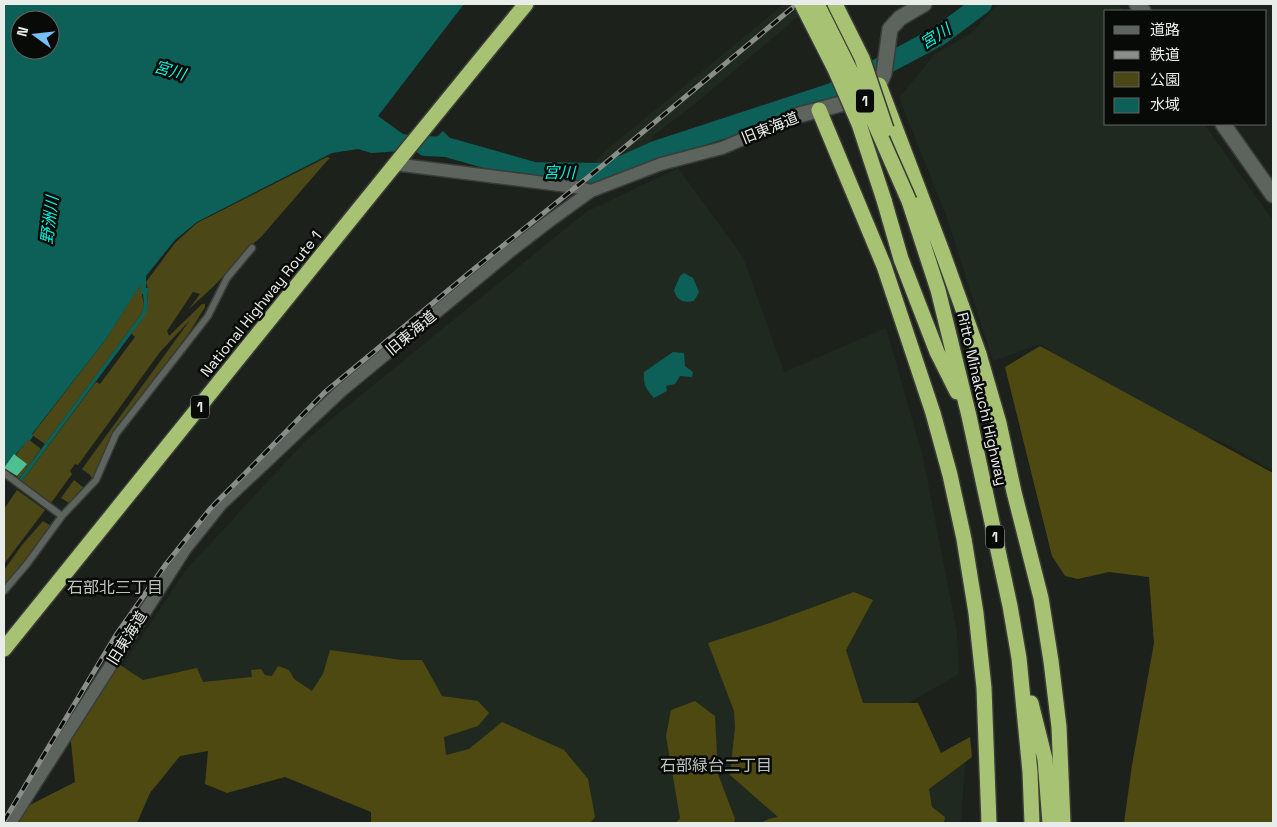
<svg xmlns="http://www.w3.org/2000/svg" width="1277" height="827" font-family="'Space Grotesk','Noto Sans JP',sans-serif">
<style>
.built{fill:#20291f}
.green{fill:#4b4716}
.forest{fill:#4e4911}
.water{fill:#0d6057;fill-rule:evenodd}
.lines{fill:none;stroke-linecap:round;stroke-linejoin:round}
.river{stroke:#0d6057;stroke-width:20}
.building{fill:#4dc092}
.lane-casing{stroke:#393c38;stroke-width:9}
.street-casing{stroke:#393c38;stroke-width:15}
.secondary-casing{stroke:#393c38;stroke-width:18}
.highway-casing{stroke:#393c38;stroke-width:18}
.lane{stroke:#5d635d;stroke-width:6}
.street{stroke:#5d635d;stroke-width:12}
.secondary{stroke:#5d635d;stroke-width:15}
.highway{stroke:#a7c273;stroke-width:15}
.rail-casing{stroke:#898e89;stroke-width:5}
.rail{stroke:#080a08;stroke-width:3;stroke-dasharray:9;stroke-linecap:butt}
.highway-bridge-casing{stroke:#393c38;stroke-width:18;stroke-linecap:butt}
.highway-bridge{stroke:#a7c273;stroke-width:15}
.labels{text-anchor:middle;stroke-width:5;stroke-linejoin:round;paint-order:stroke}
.shield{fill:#080a08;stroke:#a6a9a6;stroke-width:1}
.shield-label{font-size:14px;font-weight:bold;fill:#e9ede9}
.street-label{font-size:15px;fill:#e9ede9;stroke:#080a08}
.water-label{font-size:16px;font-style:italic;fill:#01f5e0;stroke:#080a08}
.neighbourhood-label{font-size:16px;fill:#bbc2bb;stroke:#080a08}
</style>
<rect width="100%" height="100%" fill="#1c211c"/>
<path class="built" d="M784,4h29l-117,99 -43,33 -3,10 -43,22 -14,-4 11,-12z
M998,4h120l6,7h-18v113h98l69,97v250l-52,-30 -71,-20 -110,-77 -47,17 -46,-143 -48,-120 35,-43 37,-22z
M678,168l65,89 41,115 102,-44 37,129 34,176 2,41 -70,40 37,54 40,-17 -5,72h-521l-324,-147 69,-105 121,-131 280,-228z"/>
<path class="green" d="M327,157l3,1 -4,4 -65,75 -7,6 -39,42 -26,24 11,-15 -7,-2 -26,39 2,5 33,-32h3v3l-14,23 -79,107 -20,42 -2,-4 -8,-6 108,-149 -30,32 -82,113 -3,-1 -5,7 2,3 -21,29 -29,-22 74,-99 4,2 35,-47 -4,-4c11,-14 19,-20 16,-40h2l-3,-11 29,-39 22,-20z
M141,283l1,6 -1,1 3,15 -2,8 -97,131 -13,-9 74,-96z
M28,439l13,10 -22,30 -2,-2 9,-13 -10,-9z
M74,480l10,8 -15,15 -8,-5z
M17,490l28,20 -41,54v-55z
M43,521l8,5 -28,39 -19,21v-16l18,-25z"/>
<path class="forest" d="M1040,346l233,127v350h-149l8,-58 22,-122 -5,-66 -40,-5 -31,7 -13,-3 -13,-20 -47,-189z
M854,592l19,8 -27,50 17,53h55l23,50 29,-16 2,20 -43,32 3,18 13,10 -1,6h-183l7,-4 10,-2 -48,-42 5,-48 -1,-16 -26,-68 62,-20z
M330,650l72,10h20l20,36 36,5 11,12 -11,13 -34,11 2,18 23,-6 33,-27 62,28 24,29 7,38 -5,6h-219v-11l-86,-35 -58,16 -22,-9 3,-33 -28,5 -30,37 -13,30h-122l9,-15 51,-26 -5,-50 44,-71 29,19 54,-12 6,14 49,-5 -1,-7 10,-1 4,6 7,1 6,-10 11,4 5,9 18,12 11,-17z
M695,701l20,15 3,58 17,45 -1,4h-58l4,-5 -14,-82 5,-26z"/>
<path class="water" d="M4,4h460l-86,112 25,18 32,5 8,-8 10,10 -3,11 -32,-2 -47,3 -13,-4 -26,4 -135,69 -22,18 -29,36v12h2l1,5h-2l1,13 -2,8 -124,167 -3,-2 123,-166 2,-9 -1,-10h-2v-10l-35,55 -74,95 1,2 -3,5 -2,-1 -24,28zM20,20h30v30h-30z
M684,273l9,5 6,14 -5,9c-11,2 -17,0 -20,-11l6,-14z
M673,352l11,1 1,13 8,6 -1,5 -12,-1 -5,8 -9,2 1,5 -13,7c-8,-9 -11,-14 -10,-26z"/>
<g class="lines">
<path class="river" d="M425,146l21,1 88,25 72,1 49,-22 177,-58 107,-57 43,-32"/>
</g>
<path class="building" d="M14,454l13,10 -10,12 -13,-8z"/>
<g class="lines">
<defs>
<path id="lane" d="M4,473l58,43
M4,591l23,-27 35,-48 34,-36 20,-46 92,-118 19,-38 25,-30"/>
<path id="street" d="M394,164l182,23 15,4
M10,823l175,-274 36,-45 121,-114 167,-138 39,-30 43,-31 70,-27 61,-16 77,-33"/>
<path id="secondary" d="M1137,4l6,7
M799,115l68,-18 12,-12 5,-12 6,-44 10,-11 24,-14
M1223,124l50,71"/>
<path id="highway" d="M879,85l64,169 36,100 20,69 15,69 27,106 10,63 8,66 4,96
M819,110l65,156 49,147 17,62 14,64 12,74 8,75 5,135
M884,200l17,59 36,93 20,40
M909,201l29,89 31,126 41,190 9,52 11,114 2,51
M4,649c174,-215 346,-431 522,-645
M1031,703l14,56 5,64"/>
</defs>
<use href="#lane" class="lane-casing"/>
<use href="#street" class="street-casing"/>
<use href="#secondary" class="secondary-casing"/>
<use href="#highway" class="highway-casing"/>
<use href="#lane" class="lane"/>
<use href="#street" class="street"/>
<use href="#secondary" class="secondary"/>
<use href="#highway" class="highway"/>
<defs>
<path id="rail" d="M4,821l112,-186 50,-71 44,-55 115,-117 149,-123 128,-103 195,-162"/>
</defs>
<use href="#rail" class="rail-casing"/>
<use href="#rail" class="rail"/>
<defs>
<path id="highway-bridge" d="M802,4l33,65 24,55 25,76
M817,4l44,88 48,109
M835,4l27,54 24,71"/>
</defs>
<use href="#highway-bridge" class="highway-bridge-casing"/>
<use href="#highway-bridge" class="highway-bridge"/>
</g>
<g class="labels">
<g class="shield">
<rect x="856" y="89.5" width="18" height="23" rx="4"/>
<rect x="191" y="395.5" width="18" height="23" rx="4"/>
<rect x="986" y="525.5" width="18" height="23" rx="4"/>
</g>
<g class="shield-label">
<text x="865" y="106">1</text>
<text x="200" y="412">1</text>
<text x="995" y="542">1</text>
</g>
<g class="street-label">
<text transform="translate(770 128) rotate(-22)" y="5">旧東海道</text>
<text transform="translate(261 304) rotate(-51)" y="5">National Highway Route 1</text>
<text transform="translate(411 333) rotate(-40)" y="5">旧東海道</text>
<text transform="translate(982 399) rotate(77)" y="5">Ritto Minakuchi Highway</text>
<text transform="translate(127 638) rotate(-58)" y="5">旧東海道</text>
</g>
<g class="water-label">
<text transform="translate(935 36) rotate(-32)" y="6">宮川</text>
<text transform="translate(170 70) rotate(16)" y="6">宮川</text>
<text transform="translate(559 172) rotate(1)" y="6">宮川</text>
<text transform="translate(49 220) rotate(-83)" y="6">野洲川</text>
</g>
<g class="neighbourhood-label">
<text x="115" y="593">石部北三丁目</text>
<text x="716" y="771">石部緑台二丁目</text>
</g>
</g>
<rect width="1277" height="827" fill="none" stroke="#e9ede9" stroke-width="10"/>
<rect x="1104" y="10" width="162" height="115" fill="#080a08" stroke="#626562"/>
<rect x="1114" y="26" width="25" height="8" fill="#5d635d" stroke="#626562"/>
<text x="1150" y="35" font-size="15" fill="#e9ede9">道路</text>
<rect x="1114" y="51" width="25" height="8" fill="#898e89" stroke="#626562"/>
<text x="1150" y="60" font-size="15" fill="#e9ede9">鉄道</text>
<rect x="1114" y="72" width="25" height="15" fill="#4b4716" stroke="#626562"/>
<text x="1150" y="85" font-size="15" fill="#e9ede9">公園</text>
<rect x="1114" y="98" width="25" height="15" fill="#0d6057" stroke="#626562"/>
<text x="1150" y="110" font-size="15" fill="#e9ede9">水域</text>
<g transform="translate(35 35) rotate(285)"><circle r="24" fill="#080a08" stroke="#626562"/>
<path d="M0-4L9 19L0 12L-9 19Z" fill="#78bff7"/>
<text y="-8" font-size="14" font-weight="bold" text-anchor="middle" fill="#e9ede9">N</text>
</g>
</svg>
